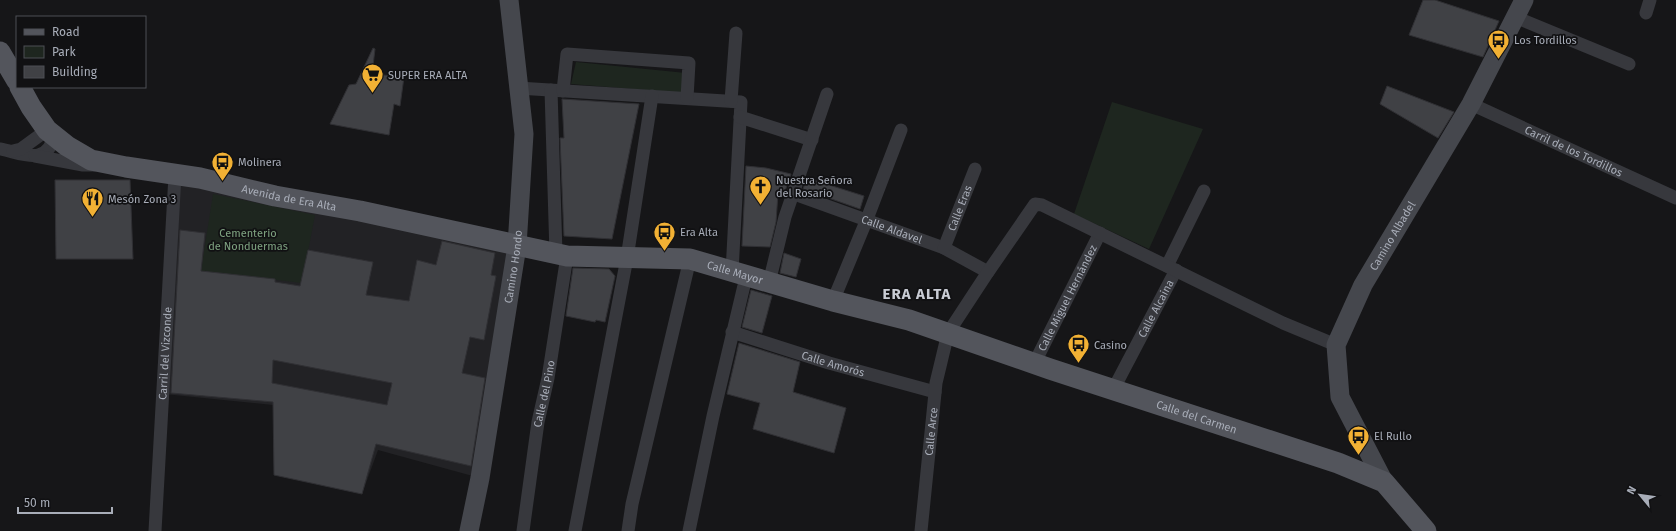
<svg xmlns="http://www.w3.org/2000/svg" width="1676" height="531" font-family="'Fira Sans',sans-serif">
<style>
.built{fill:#222225}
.green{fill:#1e261f}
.building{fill:#404145;stroke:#303034;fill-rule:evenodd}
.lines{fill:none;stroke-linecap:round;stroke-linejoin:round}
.street{stroke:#37383d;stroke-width:13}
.secondary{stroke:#45474d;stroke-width:19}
.primary{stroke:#53555c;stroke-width:21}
.labels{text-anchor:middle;stroke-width:3.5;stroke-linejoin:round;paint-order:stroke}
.poi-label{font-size:11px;fill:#a8adb8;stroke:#111113;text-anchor:start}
.street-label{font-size:11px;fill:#a8adb8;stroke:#111113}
.park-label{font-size:11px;fill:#7fa381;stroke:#111113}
.district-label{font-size:15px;font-weight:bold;letter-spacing:1px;fill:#c9ccd4;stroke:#111113}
</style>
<rect width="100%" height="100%" fill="#161618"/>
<path class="built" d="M178,175l339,71 -37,232 -102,-28 -16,44 -88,-19 -1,-70 -109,-11z"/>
<path class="green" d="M576,62l110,11 -3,20 -112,-9z
M1112,102l91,27 -54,120 -75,-35z
M213,194l102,21 -13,68 -101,-12z"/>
<path class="building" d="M1423,0h12l64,21 -16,36 -74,-22z
M373,48l2,1 -3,25 32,3 -4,29 -6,-2 -5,31 -59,-11 19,-39 7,-1z
M1387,86l67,26 -16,26 -58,-34z
M562,99l77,5 -27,135 -48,-3 -4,-98h4z
M746,166l20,2 25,6 -7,20 -6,-1 -2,29 -6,25 -28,-1z
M807,178l57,18 -4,13 -57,-20z
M55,180h75l3,79h-77z
M180,230l25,3 -4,38 74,8v3l25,4 8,-36 65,12 -7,33 43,6 8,-41 19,5 6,-24 53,12 -4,22 5,1 -12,64 -14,-3 -8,36 23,5 -14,88 -95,-22 -14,50 -88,-19 -1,-73 -102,-9zM273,360l119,23 -5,22 -115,-22z
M784,253l17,6 -5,18 -16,-4z
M573,268l36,1 6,7 -10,46 -9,-2 -1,2 -29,-6z
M751,290l21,6 -10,37 -20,-6z
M739,343l61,19 -7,30 53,16 -12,45 -81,-24 7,-26 -33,-9z"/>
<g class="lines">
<g class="street">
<path d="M1646,13l4,-13"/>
<path d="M1515,17l114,47"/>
<path d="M518,88l223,14 -9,170"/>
<path d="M551,90l5,164"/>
<path d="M563,91l4,-37 122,9 -2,35"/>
<path d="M731,101l5,-68"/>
<path id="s1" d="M1471,104l205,94"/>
<path d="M740,117l72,23"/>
<path d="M0,149c22,4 47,18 54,-13"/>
<path d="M13,151l8,-2 26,-19"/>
<path d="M35,156l48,9h11"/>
<path id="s2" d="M794,194l150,54 44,24"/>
<path id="s3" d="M944,248l31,-79"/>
<path d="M1167,266l37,-75"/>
<path d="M769,283l16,-66 42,-123"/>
<path d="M833,301l34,-82 34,-89"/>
<path id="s4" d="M732,332l97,31 106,29"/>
<path id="s5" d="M1034,364l66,-131"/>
<path id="s6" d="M1113,390l63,-120"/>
<path id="s7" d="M155,531l20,-356"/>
<path id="s8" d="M523,531l15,-109 10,-44 19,-122"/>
<path d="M575,531l52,-273 25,-162"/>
<path d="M628,531l4,-27 58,-245"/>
<path d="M689,531l24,-115 33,-139"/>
<path id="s9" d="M921,531l15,-148 12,-50 40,-61 47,-68 7,1 241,118 53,22"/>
</g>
<g class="secondary">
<path id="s10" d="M1384,482l-44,-85 -4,-52 27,-60 108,-181 53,-104"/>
<path id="s11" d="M469,531l11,-53 37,-232 7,-112 -15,-134"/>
</g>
<g class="primary">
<path d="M0,52l17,29"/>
<path id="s12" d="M20,87l11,20 16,23 20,16 24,14 35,7 74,11 75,18 85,15 207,45 123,3 143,42 76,19 141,49 288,94 46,19 42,49"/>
</g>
</g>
<defs>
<symbol id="bus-pin" viewBox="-11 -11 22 30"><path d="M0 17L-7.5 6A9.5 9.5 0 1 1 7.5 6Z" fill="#f2b134" stroke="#111113"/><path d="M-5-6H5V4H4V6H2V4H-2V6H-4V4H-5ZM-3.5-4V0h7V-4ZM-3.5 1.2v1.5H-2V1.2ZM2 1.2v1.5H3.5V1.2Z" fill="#111"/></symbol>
<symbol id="supermarket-pin" viewBox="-11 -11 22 30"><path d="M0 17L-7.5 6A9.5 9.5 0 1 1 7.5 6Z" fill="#f2b134" stroke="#111113"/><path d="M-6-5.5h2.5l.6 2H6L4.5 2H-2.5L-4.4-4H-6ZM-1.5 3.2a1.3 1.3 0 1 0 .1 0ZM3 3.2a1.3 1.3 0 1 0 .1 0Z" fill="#111"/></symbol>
<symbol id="church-pin" viewBox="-11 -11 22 30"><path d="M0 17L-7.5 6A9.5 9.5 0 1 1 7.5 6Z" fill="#f2b134" stroke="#111113"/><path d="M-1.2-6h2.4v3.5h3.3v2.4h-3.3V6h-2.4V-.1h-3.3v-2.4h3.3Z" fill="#111"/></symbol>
<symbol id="restaurant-pin" viewBox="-11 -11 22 30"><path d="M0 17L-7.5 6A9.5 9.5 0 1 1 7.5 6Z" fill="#f2b134" stroke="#111113"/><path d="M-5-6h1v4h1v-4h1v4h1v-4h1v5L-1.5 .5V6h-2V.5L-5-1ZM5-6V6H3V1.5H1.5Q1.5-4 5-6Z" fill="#111"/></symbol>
</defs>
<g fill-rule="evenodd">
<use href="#bus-pin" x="1486" y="28" width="25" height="34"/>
<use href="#supermarket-pin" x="360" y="62" width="25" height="34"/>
<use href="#bus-pin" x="210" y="150" width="25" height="34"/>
<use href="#church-pin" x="748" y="174" width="25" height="34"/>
<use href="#restaurant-pin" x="80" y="186" width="25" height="34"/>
<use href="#bus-pin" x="652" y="220" width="25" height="34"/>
<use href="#bus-pin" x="1066" y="332" width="25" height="34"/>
<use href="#bus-pin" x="1346" y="424" width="25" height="34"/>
</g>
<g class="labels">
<g class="poi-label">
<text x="1514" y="44">Los Tordillos</text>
<text x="388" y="79">SUPER ERA ALTA</text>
<text x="238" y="166">Molinera</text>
<text x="776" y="184">Nuestra Señora<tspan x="776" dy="13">del Rosario</tspan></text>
<text x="108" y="203">Mesón Zona 3</text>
<text x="680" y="236">Era Alta</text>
<text x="1094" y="349">Casino</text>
<text x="1374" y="440">El Rullo</text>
</g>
<g class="street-label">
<text dy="4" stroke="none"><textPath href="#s1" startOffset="113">Carril de los Tordillos</textPath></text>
<text dy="4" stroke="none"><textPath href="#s12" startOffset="306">Avenida de Era Alta</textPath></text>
<text dy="4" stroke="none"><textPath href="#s3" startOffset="43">Calle Eras</textPath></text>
<text dy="4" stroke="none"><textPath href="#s2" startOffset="104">Calle Aldavel</textPath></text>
<text dy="4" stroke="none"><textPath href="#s10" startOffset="271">Camino Albadel</textPath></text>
<text dy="4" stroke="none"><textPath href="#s11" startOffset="268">Camino Hondo</textPath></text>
<text dy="4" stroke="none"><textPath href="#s12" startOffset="760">Calle Mayor</textPath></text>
<text dy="4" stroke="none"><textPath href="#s5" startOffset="74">Calle Miguel Hernández</textPath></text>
<text dy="4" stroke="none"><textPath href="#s6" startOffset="92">Calle Alcaina</textPath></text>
<text dy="4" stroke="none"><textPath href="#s7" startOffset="178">Carril del Vizconde</textPath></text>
<text dy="4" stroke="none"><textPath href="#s4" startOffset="106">Calle Amorós</textPath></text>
<text dy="4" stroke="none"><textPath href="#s8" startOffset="139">Calle del Pino</textPath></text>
<text dy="4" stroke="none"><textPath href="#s12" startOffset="1244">Calle del Carmen</textPath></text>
<text dy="4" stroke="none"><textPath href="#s9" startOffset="100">Calle Arce</textPath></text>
</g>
<g class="park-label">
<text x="248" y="237">Cementerio<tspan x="248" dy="13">de Nonduermas</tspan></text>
</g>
<g class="district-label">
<text x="917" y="299">ERA ALTA</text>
</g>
</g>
<rect x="16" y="16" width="130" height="72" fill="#111113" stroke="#4d4f55"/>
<rect x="24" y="29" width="20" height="6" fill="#53555c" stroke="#4d4f55"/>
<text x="52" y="36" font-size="12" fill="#a8adb8">Road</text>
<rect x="24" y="46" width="20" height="12" fill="#1e261f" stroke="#4d4f55"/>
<text x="52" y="56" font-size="12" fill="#a8adb8">Park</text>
<rect x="24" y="66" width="20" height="12" fill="#404145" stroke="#4d4f55"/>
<text x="52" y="76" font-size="12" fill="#a8adb8">Building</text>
<g transform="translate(1640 495) rotate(299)" stroke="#111113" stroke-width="3" paint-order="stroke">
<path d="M0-3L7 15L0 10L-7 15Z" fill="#a8adb8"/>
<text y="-6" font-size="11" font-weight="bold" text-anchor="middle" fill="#a8adb8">N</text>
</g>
<path d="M18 507v6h94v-6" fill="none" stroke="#a8adb8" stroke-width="2"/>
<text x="24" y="507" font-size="12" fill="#a8adb8" stroke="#111113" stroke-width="3" paint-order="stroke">50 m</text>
</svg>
